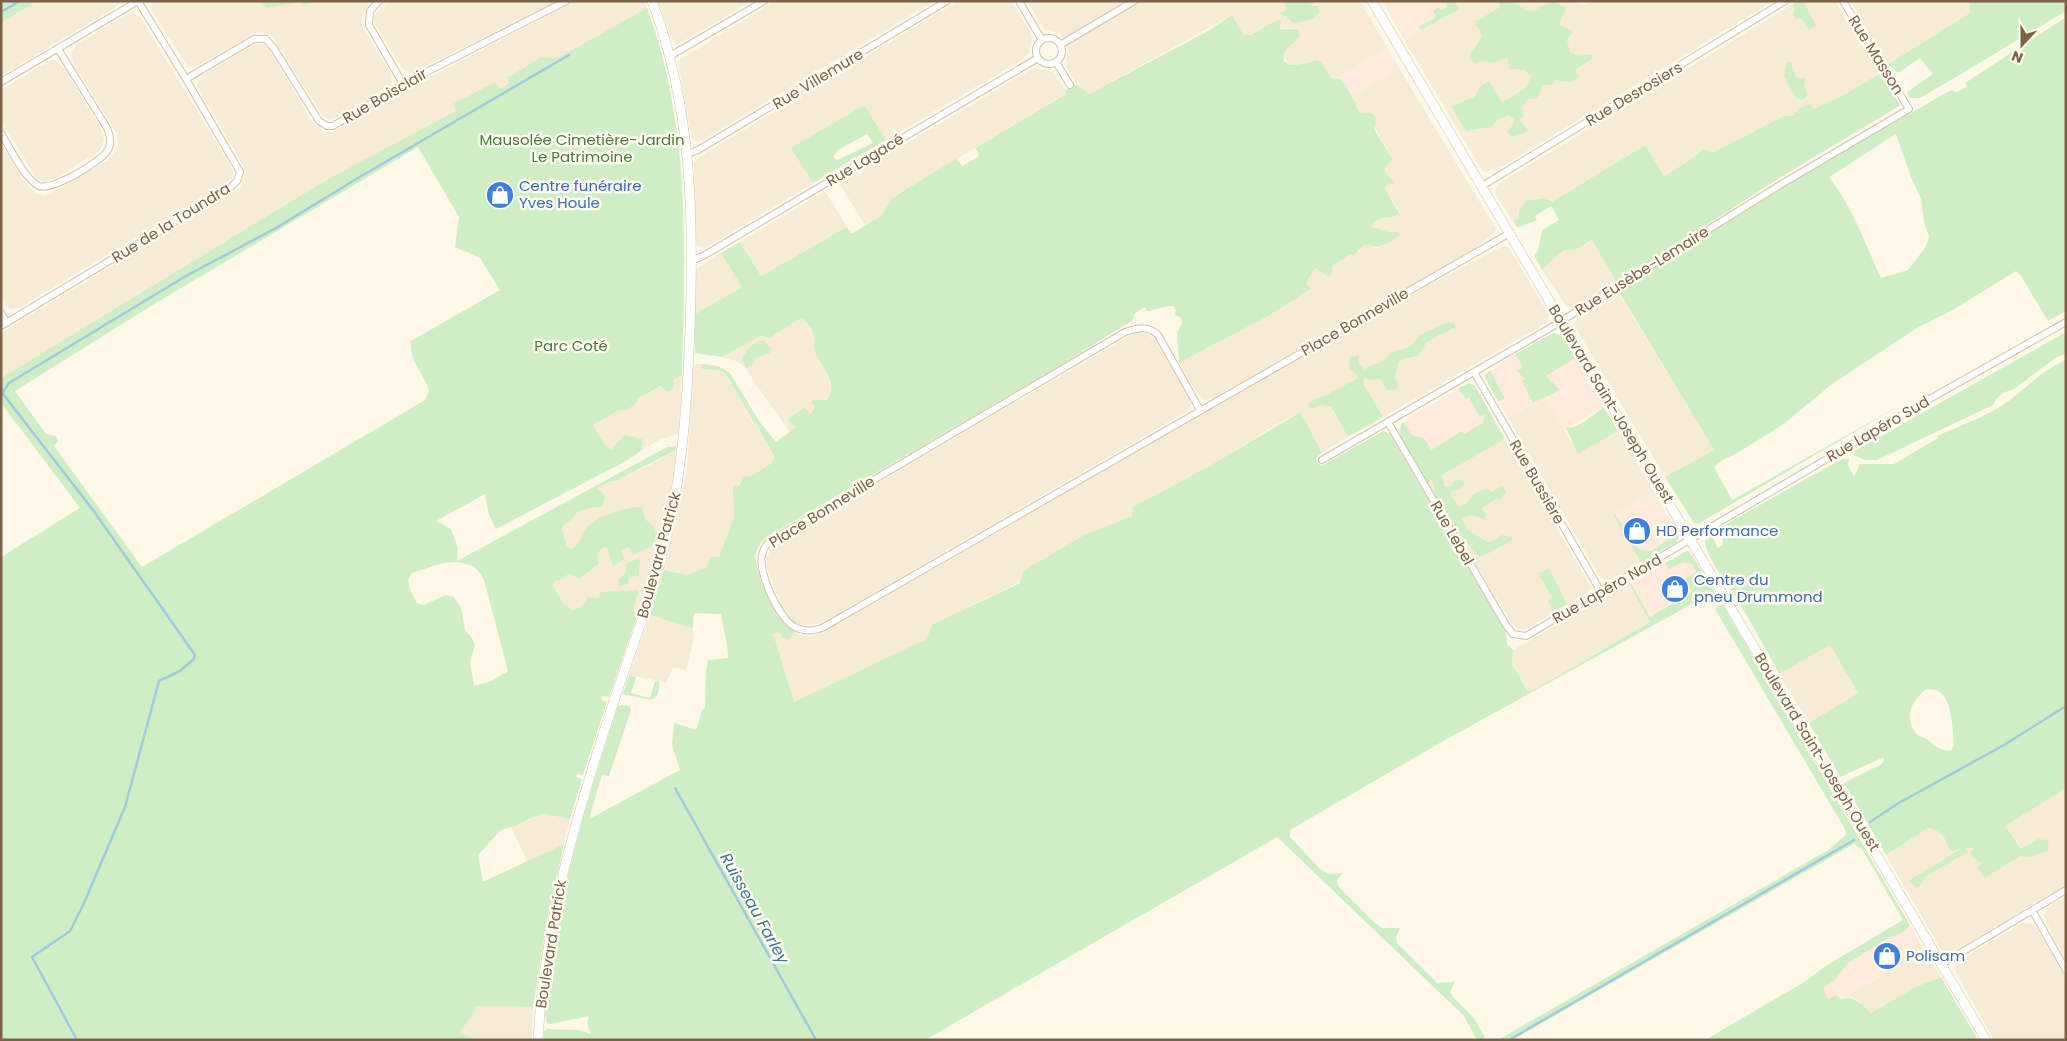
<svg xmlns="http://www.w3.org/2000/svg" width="2067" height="1041" font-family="Poppins,sans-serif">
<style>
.residential{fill:#f6ecd6}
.commercial{fill:#ffebdb}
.green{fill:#d0eec5;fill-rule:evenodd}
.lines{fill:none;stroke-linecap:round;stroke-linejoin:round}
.stream{stroke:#a0cbdd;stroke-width:2.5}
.street-casing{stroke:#d2c2ac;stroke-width:8}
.secondary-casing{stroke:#d5c3aa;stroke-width:10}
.street{stroke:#fff;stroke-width:6}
.secondary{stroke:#fff;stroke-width:9}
.labels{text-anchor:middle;stroke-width:5;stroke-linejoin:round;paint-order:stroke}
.street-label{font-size:15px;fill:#7b6249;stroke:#fffbf0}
.park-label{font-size:15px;fill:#477c3d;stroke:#fffbf0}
.shop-label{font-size:15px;fill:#366cbe;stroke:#fffbf0;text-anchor:start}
.water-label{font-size:16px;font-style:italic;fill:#417990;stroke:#fffbf0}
</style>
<rect width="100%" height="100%" fill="#fef8e8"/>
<path class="residential" d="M37,1h89l-125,75v-53z
M152,1h110l4,7 34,-6 6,4 7,-5h58l-8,12 -2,8 2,7 27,44 2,11 -3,4 -55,32 -5,1 -7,-5 -50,-79 -10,-4 -7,1 -56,32 -7,2h-4l-37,-58z
M392,1h165l-146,72 -8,-4 -28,-45 -1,-7 2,-4z
M574,1h70l3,7 -88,51 -231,120 -327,199v-45l239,-145 5,-12 -2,-11 -46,-79 1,-5 6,-7 52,-30h8l3,2 48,80 11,6h7l73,-42z
M658,1h94l-75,44 -5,-5z
M775,1h159l-231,139 -8,1 -4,-5 -13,-75z
M958,1h54l19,32 1,5 -3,15 -8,7 -135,80 -22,-35 -72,43 21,35 -108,65 -7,-1 -3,-7 -1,-77 5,-6z
M1027,1h197l2,3 -1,-3h135l27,46 -49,31h-6l-12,-17 -4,-1 -21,6 -6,-2 -4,-5 -1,-5 5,-8 9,-8v-9l-33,-2 -16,8 -7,-1 -10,-19 -143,79 -12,-10 -11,-17 2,-18 -8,-16 -15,-3z
M1454,1h116l15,4 10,-4h178l-272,166 -15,5 -4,-2 -77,-129 54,-32z
M1798,1h37l44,73 -32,19 -34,17 -29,6 -71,36 -9,-3 -17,13 -23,14 -19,-31 -93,57 -39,20 -17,-28 -1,-4 5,-7z
M1850,1h120l1,4 -1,8 -82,51z
M132,12l8,5 87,143 6,11 -1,8 -213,129 -9,1 -9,-9v-157l25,41 10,9 7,2 12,-4 55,-32 8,-12 -1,-13 -44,-71 -2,-11 6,-8z
M51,60h5l10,10 37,63 1,7 -4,10 -42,27 -13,5 -8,-3 -36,-59v-30z
M1034,68l19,4 14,21 -174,104 -12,19 -16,9 -26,-42z
M1399,68l97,161 -1,3 -24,19 -57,33 -200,114 -7,2 -4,-1 -10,-11 -14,-25 89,-47 42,-27 -4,-6 9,-15 7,3 27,-16 11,-4 3,-5 6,-1 7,3 7,-2 17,-11 -2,-3h-9l-17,-5 1,-5 5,-3 8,-1 6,-3 6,1 -1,-8 -12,-19 3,-12 -3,-10 8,-7 -27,-48h-6l-3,-3 -1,-6 -5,-6z
M825,191l22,36 -86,49 -21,-34z
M1593,240l24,43 -46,24h-4l-25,-37 22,-20h11z
M1503,246l6,2 39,65 1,4 -3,6 -163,94 -20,-34 -39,13 24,41 -26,15 -23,-40 -27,15 -140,89 -46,18 -66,48 -87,42 -7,15 -132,63 -21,-69h7l10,6 5,-7 9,4h7l18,-7 438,-252 169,-96z
M721,253l21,34 -47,27v-43l4,-4z
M1619,293l95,157 -49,27 -89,-149 -1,-6 3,-4z
M803,319l12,18 17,52 -2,7 -8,5 -6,-1 -1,10 -25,22 -37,-52 -7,-12 -9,-7 -15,-4 38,-21 10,2 28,-18z
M1142,332l13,7 33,58 3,8 -5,7 -359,208 -9,4 -16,1 -8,-3 -6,-7 -7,-10 -14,-38v-10l6,-13 351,-205 11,-6z
M697,364h5v5l20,2 4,3 27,49h3l18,34 -1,5 -23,15 -9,3 -7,24 -1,17 -14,36 -12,10 -20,8 -23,-5 12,-46 11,-55 6,-100z
M682,375l-3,59 -18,5 -46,27 -23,-41z
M1546,396l32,57 40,-22 36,61 -40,23 27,47 -31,18 -5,1 -5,-4 -92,-159z
M1505,439l86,148 -5,7 -60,35 -4,1 -5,-2 -8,-9 -82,-136z
M676,450l-2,22 -12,63 -24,79 -5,-3 -61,-1 -9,-7 -10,-17 14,-39 -14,-37 56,-28 7,-1 36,-17z
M1629,584l21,38 -118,69 -5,-1 -15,-26 1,-14z
M650,615l43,12 1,10 -8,33 -13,-3 -3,9 -5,6 -36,-7z
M1830,645l29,48 -50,30 -30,-49z
M2066,788v97l-113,67 -11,-1 -56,-96 42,-27 9,2 7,6 6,15 19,-4 52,2 -16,-23z
M544,814l26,5 -6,25 -37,17 -16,-34z
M2066,896v64l-14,-25 -8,-20 3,-8z
M2023,923l10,1 4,4 29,51v61h-72l-40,-71 5,-9z
M1922,946l19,31 -23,9 -47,28 -13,-14 -7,-3h-7l37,-21 -2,-5z
M476,1006l57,1 -2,33h-54l-17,-8 14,-19z"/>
<path class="commercial" d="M1384,1h70l5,8 -54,32 -21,-36z
M1387,47l12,21 -48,29 -13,-19z
M1515,354l18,30 42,-26 29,49 -40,23 -19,-34 -37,22 -21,-36 -2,-7z
M1469,383l6,3 30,53 -78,44 -28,-50v-4l10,-12z
M1654,492l25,45 -4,6 -34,19 -28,-47z
M1687,551l4,1 21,35 -62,35 -21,-38z
M1906,918l16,28 -43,24 3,5 -38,22 -15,3 -7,-12 12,-7 -10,-14z"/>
<path class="green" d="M1,1h36l-36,22z
M261,1h52l-7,5 -6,-4 -34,6z
M1283,1h32l-5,5h8l1,6 -5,7 -20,4 -8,-7 -8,-2 10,-5z
M1445,1h9l5,8 -37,21 -4,-3 18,-10 -3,-7 6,-3 2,3 6,-3z
M1499,1h12l16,10 8,-1 18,-9 13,7 -7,17 14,6 -6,9 3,12 8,4 13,-2 2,4 -18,12 5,7 -9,5 -16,-2 -2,5h-10l-6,13 -9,1 -6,8 1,9 -3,4 8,10 -6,4 -10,3 -5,-6 6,-6 1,-5 -4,-5 -12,4 -7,8 -25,4 -15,-25 23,-9 5,-9 10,-7 13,22 25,-16 4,-11 -6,-6 -16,-1 -1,-9 -5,-2 -9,5 -13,-2 -5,2 -6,-4v-5l10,-14 2,-5 -7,-13 25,-15z
M1798,1h5l13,24 -7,5 -7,-11h-6l-3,-4 2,-6 -2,-5z
M1970,1h96v10l-115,69 -31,18h-10l-3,-6 26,-18 -13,-16 -22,15 -10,-9 82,-51z
M647,8c44,117 38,243 35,367l-9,5 1,7 -3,4h-5l-5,-5 -23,13 -3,6 -9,5h-7l-26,15 12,20 6,5 13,-15 18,4c3,13 -6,15 -16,22l-130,68 -7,-14 -4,-21 -49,27 15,8 7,19 -1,13 210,-114 10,-1 -1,4 -60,31 -7,1 -12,6 8,7 -1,7 -3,5 -12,1 -13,5 -3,6 -10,6 -1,5 5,17 5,2c8,-6 8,-11 13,-19 9,-14 41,-23 57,-23l3,12 9,8 3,14 -5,5 -19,9 -4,-8 -8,4 3,8 -11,7 -6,-19 -5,1 -5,6 2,9 -19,15 -12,-4 -5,5 -8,2 -2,5 10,17 9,7 9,-3 7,-10 11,1 1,-6 39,-2 -6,21 5,3 -29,83 -7,-1 -1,4 6,2 -24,73 -6,-1 -1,3 6,2 -12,40 -26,-5 -15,5 -11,6 -17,5 -23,25 5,27 81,-38 -17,76 -14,87 -57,-1 -2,7 -14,19 17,8h-476v-483l79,-49 -79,-105v-25l327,-199 128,-68 -3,-7 42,-22 5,7 10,-6 -3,-5 34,-21 17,1zM418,147l41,70 -4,30 25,11 20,32 -89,51c-3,19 14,33 18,50l-4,9 -283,167 -88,-121 4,-5 -2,-5 -10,-2 -31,-43 136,-85zM456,562c16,3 20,3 28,18l24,91 -17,10 -17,5 -4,-24 5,-17 -3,-7 -7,-8 -4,-22 -7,-11 -8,-2 -23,10 -6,-2 -7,-13 -2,-10 4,-7 31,-10z
M1232,15l11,19 7,1 28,-15 3,1 -1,8h18l2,7c-4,6 -13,10 -16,18 -4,18 25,9 32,6l4,1 12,17 8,1 16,24 1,6 3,3 11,1 4,3 1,8 -2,5 19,31 -8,7c0,7 5,11 10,16l-8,2 -2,4 15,26 -22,4 -5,3 -1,5 17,5h9l2,3c-11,8 -19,15 -32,10l-5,1 -9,9h-5l-17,11v8l-3,3 -14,-9 -9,15 5,6 -43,27 -89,47 -2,-30 5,-10 -1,-5 -6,-3 1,-5 -3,-4c-9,-1 -17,5 -26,5l-2,-4 -11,7 -1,6 -77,48 -279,163c-8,5 -19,11 -21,22 -3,13 14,52 22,63 4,7 10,11 17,16l-5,7 -8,-1 -2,-5h-7l21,69 132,-63 7,-15 87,-41 3,-12 63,-37 46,-18 1,-9 75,-40 92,-55 22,40 -6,6 5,8 62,-35 7,3 116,198 1,12 6,6 -1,14 15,26 5,1 118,-69 -21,-38 2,-1 19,34 42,-25 -7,-13 11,-7 -4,-8 -9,-2 -14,7 -4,-6 22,-12h2l29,47 -9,5 -6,-5 -258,142 -155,90v7l30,32 9,5 14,-1 -6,7 1,6 37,37 7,5h18l-4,9 1,6 40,40 18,-1 -5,10 3,5 21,21 12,22h-9l-13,-24 -187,-179 -352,203h-382l1,-9 3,-2 32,1 12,4 -4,-10 2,-8 -38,8 -4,-1c-5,-13 0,-32 2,-46 12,-92 40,-183 69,-271l3,-1 9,1 1,4 -22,66 -7,-1 -13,44 91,-49 -8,-25 2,-22 22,7 6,-20 3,-2 1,-37 2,-11 20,-2c0,-16 -5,-28 -7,-44l-27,-1 -1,14 -2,1 -41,-13 14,-45 23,5 20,-8 4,-10h8l15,-40 -1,-31h6l5,-10 6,1 23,-15 1,-6 -18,-33h-2l-28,-49 -4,-3 -20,-2v-5l16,2 12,7 29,48 17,21 20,-15 -9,-7 18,-13 5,7 5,-6 -1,-4 -2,1 -1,-2 2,-3h13c15,-14 -6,-35 -11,-49 -2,-5 0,-11 -1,-15 -2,-6 -7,-12 -11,-17l-5,1 -28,18 -10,-2 -38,21 -27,-4v-39l47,-27 -21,-34 19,-11 21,34 86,-49 4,7 30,-18 11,-18 65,-40 5,8 16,-9 1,-4 -4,-5 91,-54 -1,-4 12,-6 12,10 119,-63z
M2066,17v294l-18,10 -27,-45 -5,-5 -65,40 -34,17 -85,56 -47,39 -46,29 -16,8 -9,7 18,33 170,-96 -204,120 -4,-1 -29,-46 49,-27 -96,-160 197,-122 136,-78 6,2 10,-5 -2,-4zM1896,134l15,43 10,22 3,23 5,15 -4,11 -17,22 -27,8c-18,-38 -26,-67 -52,-101z
M1787,62l5,1v6l5,9h10l-3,7 3,8 -1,5 -5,2 -6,-3 -11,-21z
M1879,74l22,31 -117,70 -167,108 -25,-43 -17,10h-11l-22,20 -8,-15 4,-4 4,-21 17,-10 -8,-14 -16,10 2,4 -18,7h-2l-4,-5 6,-4v-7l7,-10 17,-3 9,4 93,-57 19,31 23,-14 17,-13 9,3 71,-36 10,-1 5,-7 11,-4 4,5 33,-16z
M864,105l22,35 -73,43 -22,-35zM867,134l6,9 -36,17 -4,-3 5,-7z
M1448,322l6,1 2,6 -3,-1 -26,14 -9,14 -16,3 -4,3v5l-4,10 4,7 -1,4 -4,2h-6l-7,-12 -7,2 -9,-2 -1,5 20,34 -35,20 -17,-30 -10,-2 -9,4 -3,-1 -1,-4 5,-4 11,-4 34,-18 -2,-5 -7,-4 1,-12 9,-2v8l6,7 3,-3 15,-6 9,-9 15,-4 7,-5 4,-7z
M2066,332v22l-9,3 -43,32 -11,4 -7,6 -3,6 -116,55h-12l-11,-5 1,-4z
M1553,333c11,0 17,16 22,25l-29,18 14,14 -27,13 -11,-22 3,-2 -9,-8 7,-4 -8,-13z
M764,340l7,8 -1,5 -13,4 -3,6 -8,5 -4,-9c4,-9 12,-18 22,-19z
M2066,360v428l-61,38 16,23 17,-10 9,1 2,5 -2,6 -17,6 -10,-1 -36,22 -7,-11 5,-3 -10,-7 -1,-5 4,-4h-10l3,4 -42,24 -6,10 -4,1 -8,-6 53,-32 -11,2c-5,-13 -7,-20 -22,-23l-42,27 -42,-72 38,-19 2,-5 -2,-1 -42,19 -31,-54 49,-30 -28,-48 -51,29c-11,-22 -24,-44 -36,-65 -9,-16 -38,-52 -38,-68l7,-5 6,12 5,-3 -1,-13 4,-8 116,-65h7l-1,6 6,12 6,-13h34l44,-26 -1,-2c24,-11 52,-20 73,-36 18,-14 34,-31 56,-40zM1926,689c3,0 8,0 12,2 14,6 15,41 16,55l-4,5c-14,-2 -13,-5 -24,-12 -3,-2 -8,-3 -10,-6 -13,-17 -4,-32 10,-44z
M1490,370l15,29 -7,2 -13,-23v-3z
M1469,383l6,3 30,53 -65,37 3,2 2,9h5l7,-8 6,2 1,3 -4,5 -10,3 7,13 5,1c14,-10 6,-13 26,-17l3,3 11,-6 5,6 -6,7 -4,-1 -16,11 6,5 -2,5 -14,-4 -9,4 5,10 20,13 6,-1 8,-6 11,2v3l-25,14 -7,2c-11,-5 -13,-16 -20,-24 -11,-11 -18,-25 -26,-39l1,-4 -3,-9 -5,3 -27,-48 1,-11 2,-2 10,14 11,2 7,12 31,-19 2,3 19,-11 2,-8 -6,1 -10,-19 -3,2 -8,-11z
M1604,407l14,24 -40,23 -12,-26 8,-1 10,-5z
M1615,514l24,36 12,1 17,-11 3,-12 4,-2 4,11 -4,6 -34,19 -28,-47z
M640,557l-1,19 -10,1 -1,7 -10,2 1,-7 7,-6v-9z
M1549,568l18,36 -14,7 -5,-11 4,-2 -13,-24z
M1722,604l188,321c-4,6 -13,12 -20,12l-42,26 -14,18 -11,7 5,11 9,-4 3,4c15,-4 21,5 31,14l47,-27 23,-9 37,63h-273l101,-59 18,-14 79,-47 -41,-71 -8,-5 -342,196h-14l330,-190 18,-15 -1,-6 -130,-220z
M629,675l7,2 -5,16 19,5 5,-17 4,1c1,8 -1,16 -9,18l-27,-6z"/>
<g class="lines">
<path class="stream" d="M1,12l19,-11
M3,394l90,116 102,145 -1,4 -14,12 -21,10 -34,126 -41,96 -14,28 -38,26 45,83
M1,395l8,-12 177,-107 90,-48 82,-50 211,-123
M675,788l141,252
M1870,822l27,-18 107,-59 62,-39
M1509,1040l345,-200"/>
<defs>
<path id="street" d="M379,1l-9,10 -1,14 34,59
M1019,1l23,39
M1036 51a13 13 0 1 1 26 0a13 13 0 1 1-26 0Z
M1060,45l74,-44
M670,56l94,-55
M1056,62l14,23
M186,79l68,-40h12l9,11 44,71 8,5h6l70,-42 163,-83
M1,82l137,-81 48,78 54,93 -3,9 -8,8 -228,137
M1,133c8,13 24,47 38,53 13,5 62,-24 69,-36 4,-7 2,-15 -1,-22l-49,-79
M688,154l10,-4 249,-149
M1482,186l303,-185
M691,261l12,-5 335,-198
M1,313l6,10
M1474,372l127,220
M1200,410l-42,-75c-10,-10 -21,-7 -33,-3l-355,209c-4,4 -7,8 -8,14 -4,18 17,64 33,72 10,5 17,4 27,1l688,-395
M1388,422l118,203 7,9 13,2 377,-222 163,-92
M1322,460l228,-132 230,-143 129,-76 -66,-108
M2032,910l34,60
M1942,964l124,-74"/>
<path id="secondary" d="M1372,1l614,1039
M538,1040c6,-115 38,-224 74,-333 16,-49 35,-97 49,-147 21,-76 26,-153 29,-232 4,-111 2,-222 -38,-327"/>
</defs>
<use href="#street" class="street-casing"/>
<use href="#secondary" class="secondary-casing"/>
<use href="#street" class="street"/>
<use href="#secondary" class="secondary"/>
</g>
<defs>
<symbol id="shop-disc" viewBox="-11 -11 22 22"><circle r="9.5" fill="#3f7fe0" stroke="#fffbf0"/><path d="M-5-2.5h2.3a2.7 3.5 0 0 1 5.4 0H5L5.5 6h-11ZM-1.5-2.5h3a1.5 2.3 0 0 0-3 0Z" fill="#fff"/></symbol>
</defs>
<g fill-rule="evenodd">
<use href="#shop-disc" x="484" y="179" width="32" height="32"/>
<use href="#shop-disc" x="1621" y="515" width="32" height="32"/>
<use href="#shop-disc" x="1659" y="573" width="32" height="32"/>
<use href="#shop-disc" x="1871" y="940" width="32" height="32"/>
</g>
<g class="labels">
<g class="street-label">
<text transform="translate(1876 55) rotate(58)" y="5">Rue Masson</text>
<text transform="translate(818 79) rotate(-31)" y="5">Rue Villemure</text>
<text transform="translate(1634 94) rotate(-31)" y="5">Rue Desrosiers</text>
<text transform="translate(385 96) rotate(-30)" y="5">Rue Boisclair</text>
<text transform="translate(865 160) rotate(-31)" y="5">Rue Lagacé</text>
<text transform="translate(171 223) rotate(-32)" y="5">Rue de la Toundra</text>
<text transform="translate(1642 271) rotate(-32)" y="5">Rue Eusèbe-Lemaire</text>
<text transform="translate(1355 322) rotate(-30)" y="5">Place Bonneville</text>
<text transform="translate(1611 404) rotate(59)" y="5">Boulevard Saint-Joseph Ouest</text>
<text transform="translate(1878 429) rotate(-30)" y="5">Rue Lapéro Sud</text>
<text transform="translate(1537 482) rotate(60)" y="5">Rue Bussière</text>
<text transform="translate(822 512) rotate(-32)" y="5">Place Bonneville</text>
<text transform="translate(1452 533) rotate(60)" y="5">Rue Lebel</text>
<text transform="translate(659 555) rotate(-75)" y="5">Boulevard Patrick</text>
<text transform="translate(1607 589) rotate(-30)" y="5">Rue Lapéro Nord</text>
<text transform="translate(1817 752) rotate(59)" y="5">Boulevard Saint-Joseph Ouest</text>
<text transform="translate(551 944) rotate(-81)" y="5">Boulevard Patrick</text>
</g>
<g class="park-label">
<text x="582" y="145">Mausolée Cimetière-Jardin<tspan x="582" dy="17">Le Patrimoine</tspan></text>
<text x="571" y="351">Parc Coté</text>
</g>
<g class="shop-label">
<text x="519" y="191">Centre funéraire<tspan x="519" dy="17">Yves Houle</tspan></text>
<text x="1656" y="536">HD Performance</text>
<text x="1694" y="585">Centre du<tspan x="1694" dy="17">pneu Drummond</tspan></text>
<text x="1906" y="961">Polisam</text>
</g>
<g class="water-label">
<text transform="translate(755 908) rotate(61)" y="6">Ruisseau Farley</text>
</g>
</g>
<rect width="2067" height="1041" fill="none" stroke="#7b6249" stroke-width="5"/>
<g transform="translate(2022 45) rotate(201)" stroke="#fffbf0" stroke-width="4" paint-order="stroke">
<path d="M0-4L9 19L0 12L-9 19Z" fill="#7b6249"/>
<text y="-8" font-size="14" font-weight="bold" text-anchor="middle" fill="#7b6249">N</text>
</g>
</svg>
